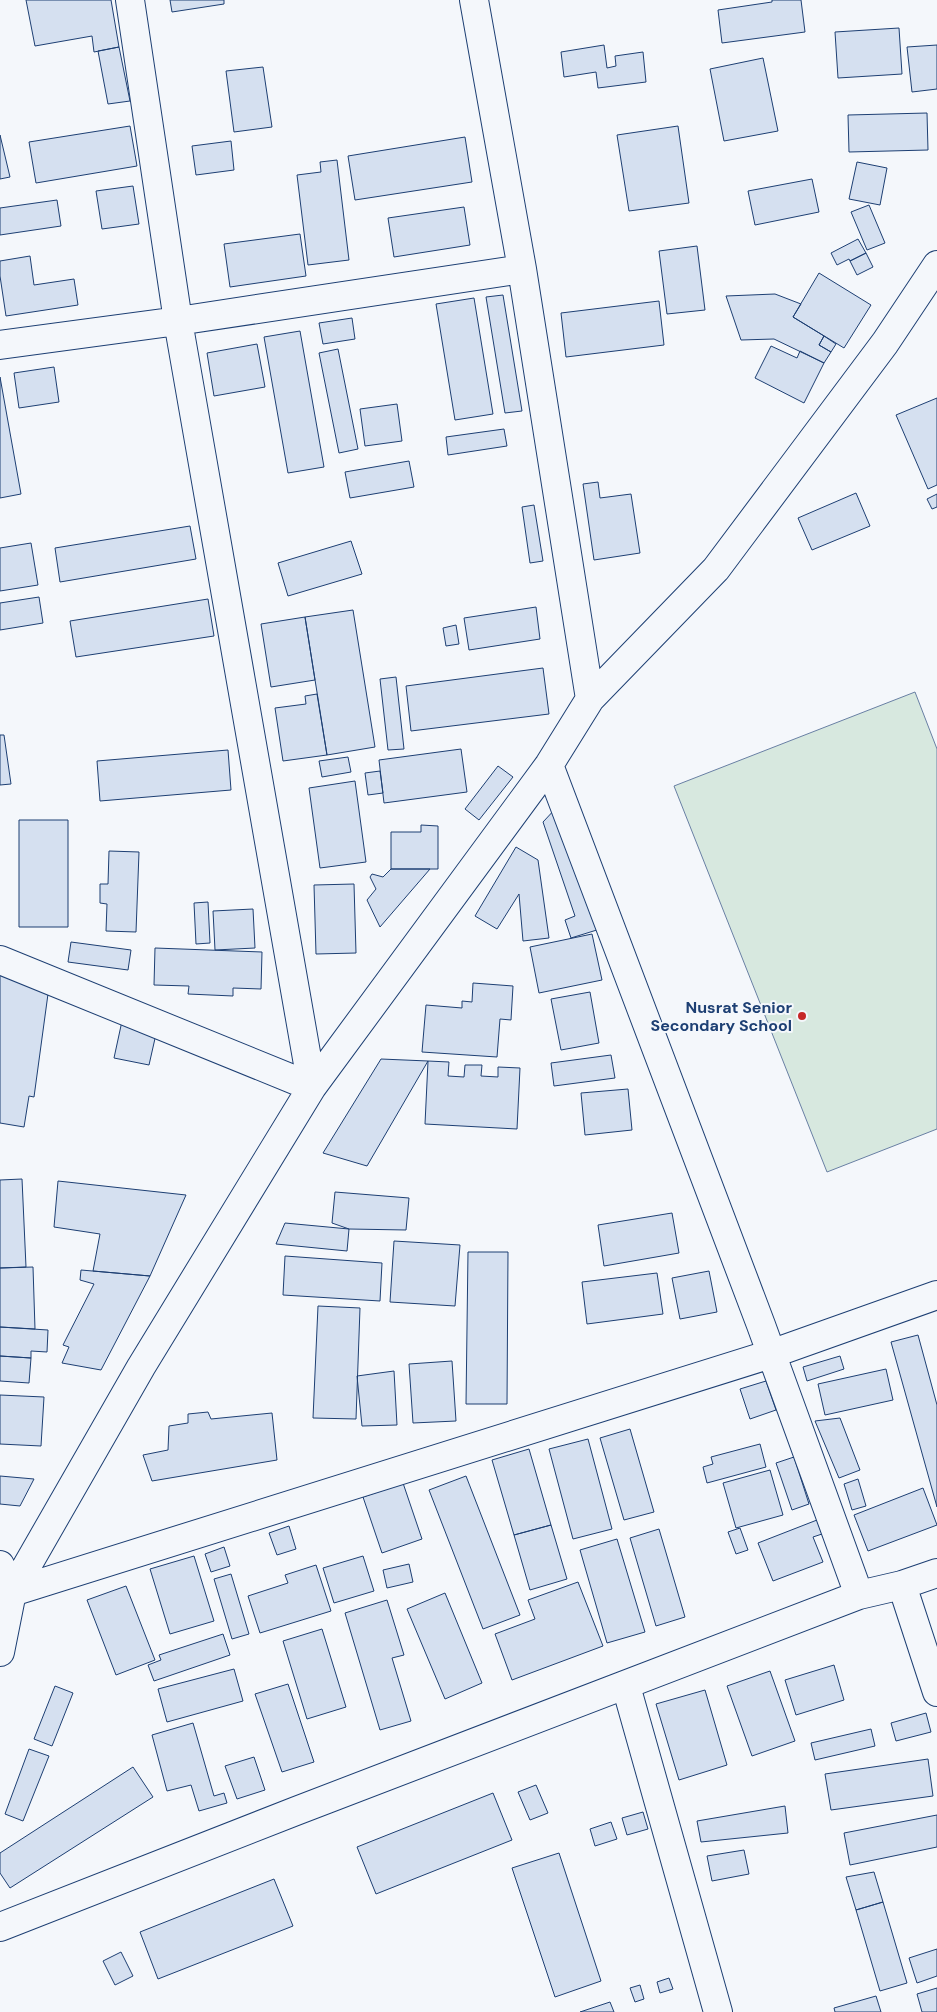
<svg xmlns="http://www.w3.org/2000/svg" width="937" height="2012" font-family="'DM Sans',sans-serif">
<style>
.green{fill:#d7e8df;stroke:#687fa3}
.building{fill:#d5e0f0;stroke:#1d3f73}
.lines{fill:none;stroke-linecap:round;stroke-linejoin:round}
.minor-casing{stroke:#1d3f73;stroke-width:30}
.minor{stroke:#f4f7fb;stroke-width:28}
.poi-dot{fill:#c62828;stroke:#f4f7fb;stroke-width:2}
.labels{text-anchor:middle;stroke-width:4;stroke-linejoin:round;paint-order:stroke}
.poi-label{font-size:16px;font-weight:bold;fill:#1d3f73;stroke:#f4f7fb;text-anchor:end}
</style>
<rect width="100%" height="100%" fill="#f4f7fb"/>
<path class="green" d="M915,692l22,57v380l-110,43 -153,-386z"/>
<path class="building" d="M26,0h85l8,47 -25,5 -2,-16 -57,10z
M170,0h54v4l-52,8z
M772,0h29l4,32 -83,11 -4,-33 54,-8z
M899,28l3,46 -64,4 -3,-46z
M604,45l3,23 9,-2 -1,-10 28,-4 3,30 -48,6 -2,-16 -32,5 -3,-25z
M937,45v44l-25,3 -5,-45z
M119,47l11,54 -22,3 -10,-53z
M763,58l15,73 -54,10 -14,-72z
M263,67l9,60 -38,5 -8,-61z
M927,113l1,37 -79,2 -1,-37z
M130,126l7,40 -101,17 -7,-41z
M678,126l11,77 -60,8 -12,-76z
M0,135l10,42 -10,2z
M465,137l7,45 -117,18 -7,-44z
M231,141l3,29 -38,5 -4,-29z
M337,160l12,100 -41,5 -11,-90 24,-3 -1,-10z
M857,162l30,6 -7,37 -31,-6z
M812,179l7,33 -64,13 -7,-34z
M133,186l6,38 -37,5 -6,-38z
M57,200l4,26 -61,9v-27z
M869,205l16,38 -18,7 -16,-38z
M464,207l6,38 -76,12 -6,-39z
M300,234l6,42 -76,11 -6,-43z
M858,239l8,14 -16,8 -1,-2 -12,6 -6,-12z
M697,246l8,64 -38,4 -8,-63z
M866,253l7,14 -16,8 -7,-14z
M30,256l4,29 40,-6 4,26 -72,11 -6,-40v-15z
M819,273l52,32 -27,43 -51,-31z
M775,294l26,10 -8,13 31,19 -5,9 12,7 -7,11 -50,-24 -33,1 -15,-44z
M503,295l19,116 -17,2 -19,-116z
M474,298l19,116 -38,6 -19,-116z
M659,301l5,44 -98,12 -5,-44z
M352,318l3,21 -32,5 -4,-21z
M300,331l24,136 -36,6 -24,-136z
M824,336l12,8 -5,8 -12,-7z
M257,344l8,43 -51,9 -7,-43z
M771,346l26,12 3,-7 24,12 -20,40 -49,-25z
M338,349l20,100 -19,4 -20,-100z
M54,367l5,35 -40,6 -5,-35z
M0,377l21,117 -21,4z
M937,398v87l-9,4 -32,-74z
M397,404l5,37 -37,5 -5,-37z
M504,429l3,17 -59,9 -2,-18z
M409,461l5,26 -64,11 -5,-26z
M598,482l2,16 31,-4 9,59 -46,7 -11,-76z
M856,493l14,33 -58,24 -14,-32z
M937,494v13l-5,2 -5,-10z
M534,505l9,56 -13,2 -8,-56z
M190,526l6,33 -136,23 -5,-34z
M351,541l11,33 -74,22 -10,-33z
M31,543l7,42 -38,6v-43z
M39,597l4,26 -43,7v-27z
M208,599l6,37 -138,21 -6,-36z
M536,607l4,32 -71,11 -5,-32z
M353,610l22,137 -48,8 -22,-138z
M305,617l10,63 -44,7 -10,-63z
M456,625l3,19 -13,2 -3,-18z
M543,668l6,46 -138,17 -5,-45z
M396,677l8,72 -16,1 -8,-71z
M317,694l10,61 -44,6 -8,-53 31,-4 -1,-8z
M0,735h4l7,49 -11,1z
M461,749l6,43 -83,11 -5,-43z
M228,750l3,40 -131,11 -3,-40z
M348,757l3,15 -29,5 -3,-16z
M498,766l15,11 -34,43 -14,-11z
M380,771l3,22 -15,2 -3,-22z
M355,781l11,81 -46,6 -11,-80z
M558,806l42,123 -29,9 -6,-18 10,-4 -32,-94z
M19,820h49v107h-49z
M421,825l17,1v43h-47v-37h30z
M516,847l22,13 11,78 -26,3 -4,-47 -22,35 -22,-13z
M109,851l30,1 -3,80 -30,-1 1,-27 -7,-1v-19h8z
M391,869h39l-50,58 -13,-27 9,-11 -6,-12 2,-3 11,3z
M354,884l2,69 -40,1 -2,-69z
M208,902l2,41 -14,1 -2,-41z
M253,909l2,39 -40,2 -2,-39z
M592,934l10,46 -63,13 -9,-46z
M71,942l60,8 -3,20 -60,-8z
M155,948l107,4 -1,37 -28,-1v8l-45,-2 1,-8 -35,-1z
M0,975l48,19 -14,103 -5,-1 -5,31 -24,-4z
M473,983l40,3 -2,34 -11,-1 -3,38 -75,-5 4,-47 36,3v-7l10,1z
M590,992l9,51 -38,7 -10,-51z
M122,1021l34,13 -7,31 -35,-7z
M611,1055l4,23 -61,8 -3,-23z
M381,1059l47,2 -61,105 -44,-13z
M428,1061l21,1 -1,14 16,1 1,-12h17l-1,11 17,1v-10l22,1 -3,61 -92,-5z
M628,1089l4,41 -47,5 -4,-42z
M22,1179l4,88 -26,1v-88z
M58,1181l128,14 -36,81 -57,-5 7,-37 -46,-7z
M335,1192l74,6 -3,32 -57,-1 -17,-6z
M672,1213l7,40 -75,13 -6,-41z
M285,1223l64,6 -2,22 -71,-7z
M394,1241l66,4 -5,61 -65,-4z
M468,1252h40l-1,152h-41z
M285,1256l97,7 -2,38 -97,-6z
M33,1267l2,62 -35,-2v-59z
M81,1270l69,6 -49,94 -39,-7 7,-16 -6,-2 31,-61 -14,-4z
M709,1271l8,41 -37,7 -8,-41z
M657,1273l6,41 -76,10 -5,-42z
M318,1306l42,2 -4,111 -43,-1z
M0,1327l48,3 -1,22 -16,-1v7l-31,-2z
M918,1335l19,70v102l-46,-165z
M0,1356l31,2 -2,25 -29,-2z
M840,1356l4,13 -37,12 -4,-14z
M452,1361l4,60 -43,2 -4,-59z
M886,1369l7,31 -68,15 -7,-31z
M394,1371l3,54 -35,1 -5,-50z
M766,1381l10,29 -26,9 -10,-30z
M0,1395l44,2 -3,49 -41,-2z
M208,1412l3,7 61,-6 5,47 -125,21 -9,-26 25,-5 1,-24 19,-3v-9z
M840,1418l20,52 -21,8 -24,-57z
M630,1429l24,83 -30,8 -24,-82z
M588,1439l24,90 -39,10 -24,-90z
M760,1444l6,23 -59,16 -4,-16 10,-3 -2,-7z
M529,1449l22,76 -37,10 -22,-75z
M794,1457l15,47 -17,6 -16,-47z
M770,1470l13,45 -47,13 -13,-45z
M0,1476l34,3 -14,27 -20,-2z
M466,1476l54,139 -37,14 -54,-139z
M858,1479l8,27 -14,4 -8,-26z
M403,1483l19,56 -40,14 -19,-56z
M923,1488l14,37 -69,26 -14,-36z
M817,1520l5,14 -9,3 10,25 -50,19 -15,-38z
M551,1525l16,54 -37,11 -16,-55z
M289,1526l7,23 -19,6 -8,-22z
M740,1528l8,22 -12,4 -8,-22z
M659,1529l26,88 -29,9 -26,-88z
M617,1539l28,93 -38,11 -27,-93z
M224,1547l6,19 -19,6 -6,-18z
M194,1556l20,65 -44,13 -20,-65z
M363,1556l11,35 -40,12 -11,-35z
M409,1564l4,18 -26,6 -4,-18z
M316,1565l15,46 -71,22 -12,-37 40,-13 -3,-8z
M231,1574l18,60 -17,5 -18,-60z
M578,1582l25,64 -91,34 -17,-46 40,-15 -7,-19z
M126,1586l29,74 -39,15 -29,-75z
M445,1593l37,90 -37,16 -38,-90z
M387,1600l17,55 -12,3 19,63 -31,9 -35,-117z
M322,1629l24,78 -39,12 -24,-78z
M223,1634l7,21 -76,26 -6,-16 13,-5 -2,-5z
M834,1665l10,35 -48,15 -11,-35z
M234,1669l9,32 -76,21 -9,-33z
M770,1671l25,70 -43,15 -25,-70z
M288,1684l26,78 -32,10 -27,-78z
M55,1686l18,7 -21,53 -18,-7z
M705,1690l22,75 -48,15 -23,-76z
M926,1713l5,19 -35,9 -5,-18z
M193,1723l21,73 10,-3 3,10 -28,8 -8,-26 -24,6 -15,-56z
M871,1729l4,17 -60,14 -4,-17z
M29,1749l20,7 -26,65 -18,-7z
M254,1757l11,33 -28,9 -12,-33z
M928,1759l5,37 -102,14 -6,-36z
M133,1767l20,30 -143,91 -10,-15v-20z
M536,1785l12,28 -18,7 -12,-28z
M493,1793l19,47 -136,54 -19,-47z
M785,1806l3,27 -87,9 -4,-21z
M643,1812l5,17 -21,6 -5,-17z
M937,1815v32l-87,18 -6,-32z
M611,1822l6,17 -22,7 -5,-17z
M744,1850l5,24 -37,7 -5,-25z
M559,1853l42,128 -46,16 -43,-129z
M874,1872l9,30 -27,8 -10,-33z
M274,1879l19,47 -135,53 -18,-47z
M883,1902l24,81 -27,8 -24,-81z
M937,1949v27l-20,7 -8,-25z
M121,1952l12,24 -18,9 -12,-24z
M669,1978l4,11 -13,4 -3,-11z
M640,1985l4,14 -9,3 -5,-14z
M937,1988v24h-15l-5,-18z
M876,1996l5,16h-46l-1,-4z
M610,2002l4,10h-34z"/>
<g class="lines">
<defs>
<path id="minor" d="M130,0l48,321 134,766
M474,0l48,269 68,430
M0,345l178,-24 344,-52
M549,765l212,560 98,270
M0,960l312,127
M0,1565l12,27
M902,1585l35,107
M3,1595l768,-241 166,-59
M0,1652l12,-60 129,-225 171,-280 237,-322 41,-66 126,-130 169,-226 52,-78
M626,1686l92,326
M0,1927l296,-116 563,-216 43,-10 35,-12"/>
</defs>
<use href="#minor" class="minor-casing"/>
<use href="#minor" class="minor"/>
</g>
<circle class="poi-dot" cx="802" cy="1016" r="5"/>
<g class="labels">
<g class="poi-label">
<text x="792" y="1013">Nusrat Senior<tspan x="792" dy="18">Secondary School</tspan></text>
</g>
</g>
</svg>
